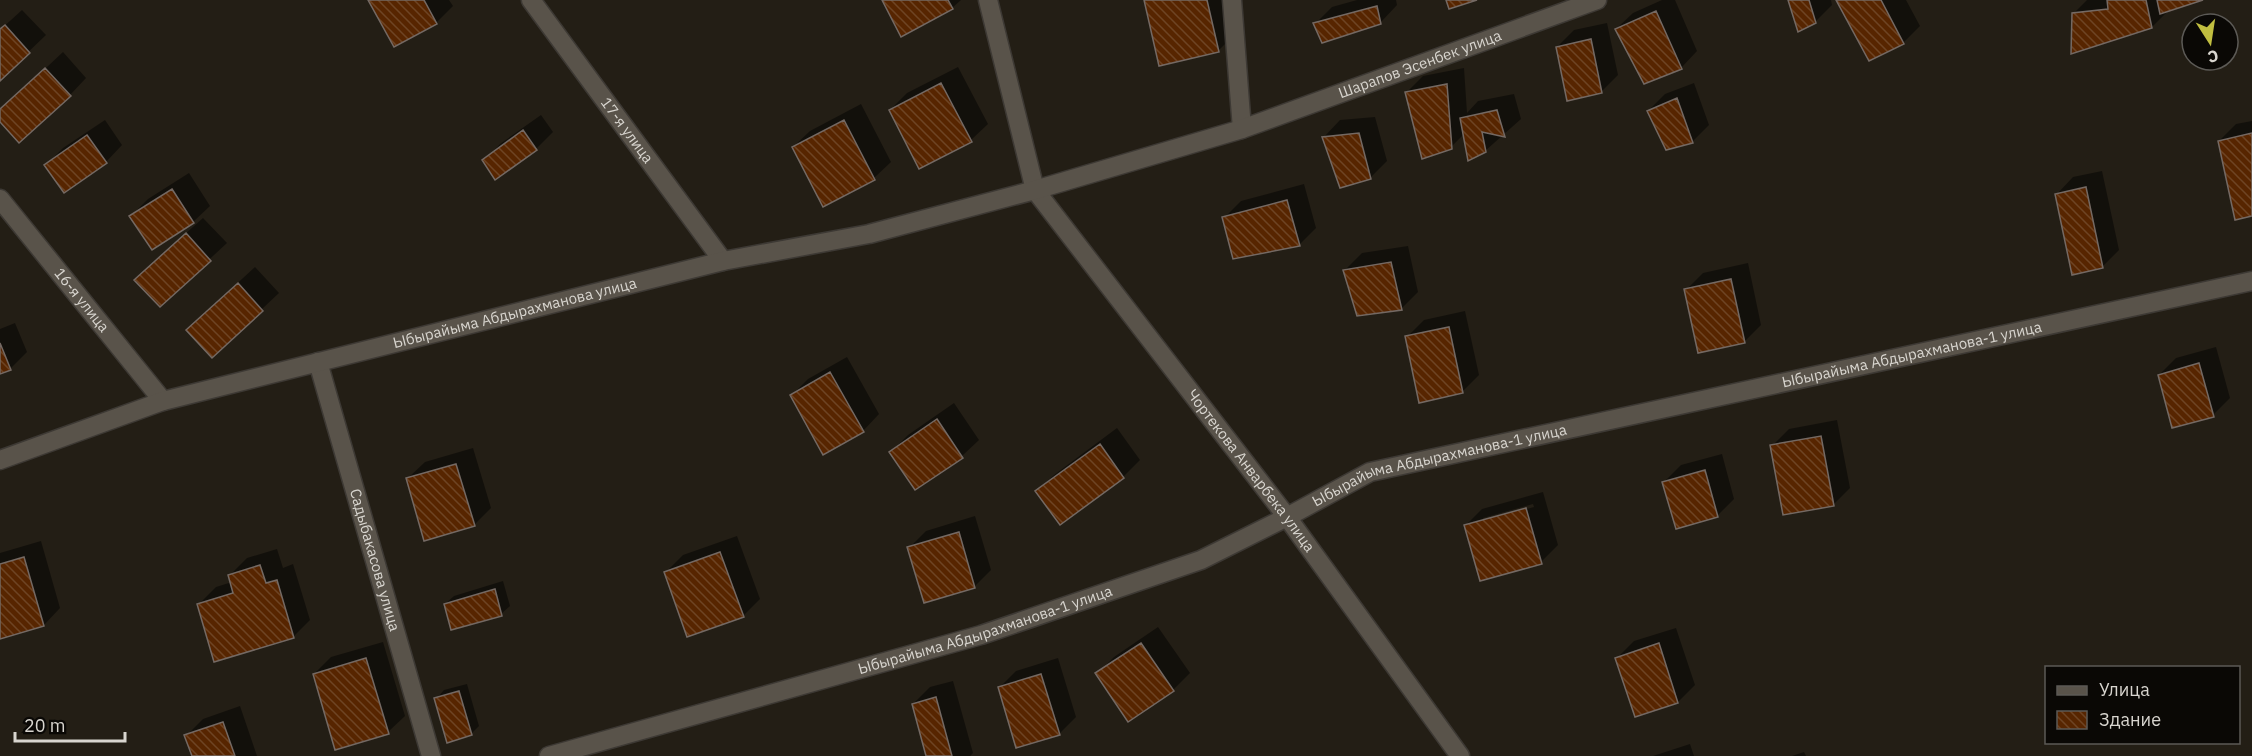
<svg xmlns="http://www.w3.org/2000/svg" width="2252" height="756" font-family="'IBM Plex Sans',sans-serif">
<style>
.shadow{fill:#0007;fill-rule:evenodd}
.building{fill:url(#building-back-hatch);stroke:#746963;stroke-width:1.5}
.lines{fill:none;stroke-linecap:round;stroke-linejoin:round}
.minor-casing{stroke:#3d3934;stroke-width:21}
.minor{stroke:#59534a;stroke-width:18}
.labels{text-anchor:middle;stroke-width:4.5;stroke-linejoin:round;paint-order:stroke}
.street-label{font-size:15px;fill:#d8d5cf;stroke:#0a0805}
</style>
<defs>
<pattern id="building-back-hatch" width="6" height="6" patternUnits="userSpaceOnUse" patternTransform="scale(1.5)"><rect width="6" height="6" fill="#572500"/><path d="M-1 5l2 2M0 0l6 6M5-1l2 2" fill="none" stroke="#6e4424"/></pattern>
</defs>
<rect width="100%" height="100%" fill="#231e15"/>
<path class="shadow" d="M370,0h79l4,6 -17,17z
M884,0h77l-9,8z
M1145,0h82l8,34 -17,17z
M1357,0h39l1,5 -16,17 -66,2 17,-17z
M1662,0h13l22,51 -16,17 -65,-39 17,-16z
M1789,0h42l1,5 -17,17z
M1838,0h68l14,26 -17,17z
M2087,0h111l-29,10 -17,17 -79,-13z
M22,10l24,25 -46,44v-49z
M1607,23l11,52 -17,17 -44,-45 17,-17z
M63,52l23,26 -16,17 -70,25v-9z
M958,67l30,57 -17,16 -81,-30 17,-17z
M1464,68l3,45 11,-12 36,-7 7,25 -36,32 -21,-17 -13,13 -45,-54 17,-17z
M1694,83l15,42 -17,17 -44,-31 17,-17z
M861,104l30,58 -17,16 -81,-31 17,-16z
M541,115l12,17 -17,17 -40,29 -12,-17 16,-17z
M1375,117l12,44 -17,17 -46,-41 16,-17z
M105,120l17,25 -16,17 -60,3 17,-17z
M2252,121v94l-33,-74 17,-17z
M2102,171l17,79 -17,17 -45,-73 16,-17z
M189,173l21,33 -17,16 -62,-6 17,-17z
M1304,184l12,44 -16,16 -65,13 -11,-39 17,-17z
M203,218l24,25 -67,62 -7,-42z
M1408,246l10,46 -17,17 -56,-39 17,-17z
M1748,263l13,62 -17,17 -58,-52 17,-17z
M255,267l24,26 -67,63 -7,-43z
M1465,311l14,64 -17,17 -55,-55 17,-17z
M15,323l12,29 -17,17 -10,4v-44z
M2216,347l14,51 -17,17 -54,-40 17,-17z
M847,357l32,57 -16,17 -72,-35 17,-17z
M954,403l25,37 -17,16 -46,32 -25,-36 17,-17z
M1837,420l13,68 -17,17 -61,-59 17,-17z
M1117,428l23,32 -17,17 -86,14 17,-16z
M473,448l18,60 -17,17 -66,-47 17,-16z
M1722,454l12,45 -17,17 -53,-34 17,-17z
M1543,492l15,53 -17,17 -76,-36 17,-17zM1533,504l1,3 -51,14v-3z
M975,516l16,54 -17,17 -65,-39 17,-17z
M737,536l23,63 -17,17 -77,-44 17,-17z
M41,541l19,67 -16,17 -44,12v-84z
M277,549l6,19 10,-4 17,56 -17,17 -94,-33 17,-17 16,-5 -2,-7 17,-17z
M503,581l7,25 -9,8 -56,-10 9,-8z
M1158,627l32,46 -17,17 -76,-16 17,-17z
M1676,628l19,57 -17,17 -42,13 -19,-57 17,-17z
M383,642l22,74 -17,16 -74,-58 17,-17z
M1058,658l18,59 -17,17 -60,-46 17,-17z
M953,681l20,72 -3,3h-42l-15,-52 17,-17z
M467,684l12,42 -8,8 -35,-35 8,-9z
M240,706l17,50h-64l-7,-20 17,-17z
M1690,744l4,12h-41z
M1804,752l2,4h-14z"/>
<path class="building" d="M368,0h56l13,24 -43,23z
M882,0h66l5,9 -52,28z
M1144,0h63l12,52 -60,14z
M1446,0h31l-28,9z
M1788,0h21l7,23 -18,9z
M1836,0h45l23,44 -35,17z
M2107,0h39l6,28 -81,26 1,-41 36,-4z
M2157,0h46l-43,14z
M1377,6l4,18 -59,19 -9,-20z
M1656,11l26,58 -38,15 -29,-55z
M5,25l25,28 -30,28v-52z
M1591,39l11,54 -35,8 -11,-54z
M45,68l26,28 -52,47 -19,-21v-13z
M941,83l31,59 -53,27 -30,-59z
M1447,84l5,65 -30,10 -17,-67z
M1677,98l16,45 -27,7 -19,-39z
M1497,110l8,27 -23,-5 4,20 -18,9 -8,-43z
M844,120l31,60 -52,27 -31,-60z
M523,130l14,20 -42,30 -13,-20z
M1359,133l12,46 -31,9 -18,-51z
M2252,133v83l-17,4 -17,-79z
M87,135l20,28 -43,30 -20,-28z
M2086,187l17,81 -31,7 -17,-81z
M172,189l22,34 -42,27 -23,-34z
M1287,200l13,46 -67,13 -11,-42z
M186,233l25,28 -51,46 -26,-27z
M1391,262l11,48 -45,6 -14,-46z
M1731,279l14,64 -47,10 -14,-64z
M238,283l25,28 -51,47 -26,-28z
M1449,327l14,66 -44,10 -14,-67z
M0,343l11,27 -11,4z
M2199,363l15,54 -42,11 -14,-53z
M830,372l34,60 -41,23 -33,-60z
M937,419l26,39 -48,32 -26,-38z
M1821,436l13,70 -51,9 -13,-70z
M1100,444l24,34 -64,47 -25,-34z
M456,464l19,62 -51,15 -18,-63z
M1705,470l13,47 -42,12 -14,-47z
M1526,508l16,56 -62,17 -16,-56z
M959,532l16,56 -51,15 -17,-56z
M720,552l24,65 -57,20 -23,-65z
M24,557l20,69 -44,13v-75z
M260,565l6,18 11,-3 17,58 -80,24 -17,-58 36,-11 -5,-18z
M495,589l7,27 -51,14 -7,-26z
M1141,643l33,48 -46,31 -33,-49z
M1659,643l19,60 -43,14 -20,-59z
M366,658l23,76 -54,16 -22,-76z
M1041,674l19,61 -44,13 -18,-61z
M459,691l13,44 -25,8 -13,-45z
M936,697l16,59h-26l-14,-52z
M223,722l12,34h-43l-8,-21z"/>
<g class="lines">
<defs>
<g id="minor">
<path id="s1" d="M531,0l192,261"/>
<path id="s2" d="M988,0l47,190 252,327 173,239"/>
<path d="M1232,0l10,129"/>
<path id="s3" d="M0,199l163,202"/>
<path id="s4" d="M318,362l113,394"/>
<path id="s5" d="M0,460l163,-59 560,-140 146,-27 166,-44 207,-61 355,-129"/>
<path id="s6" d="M549,756l432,-121 220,-75 86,-43 83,-45 882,-191"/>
</g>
</defs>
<use href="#minor" class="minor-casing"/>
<use href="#minor" class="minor"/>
</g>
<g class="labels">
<g class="street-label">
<text dy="5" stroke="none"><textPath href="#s5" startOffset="1476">Шарапов Эсенбек улица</textPath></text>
<text dy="5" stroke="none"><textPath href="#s1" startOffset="162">17-я улица</textPath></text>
<text dy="5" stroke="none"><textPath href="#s3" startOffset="130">16-я улица</textPath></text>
<text dy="5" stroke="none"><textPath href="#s5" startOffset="536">Ыбырайыма Абдырахманова улица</textPath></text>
<text dy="5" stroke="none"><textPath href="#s6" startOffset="1426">Ыбырайыма Абдырахманова-1 улица</textPath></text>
<text dy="5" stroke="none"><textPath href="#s6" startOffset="940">Ыбырайыма Абдырахманова-1 улица</textPath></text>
<text dy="5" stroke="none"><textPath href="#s2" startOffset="550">Чортекова Анварбека улица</textPath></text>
<text dy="5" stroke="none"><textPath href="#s4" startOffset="206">Садыбакасова улица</textPath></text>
<text dy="5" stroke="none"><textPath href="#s6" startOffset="454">Ыбырайыма Абдырахманова-1 улица</textPath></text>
</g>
</g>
<rect x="2045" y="666" width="195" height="78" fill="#0a0805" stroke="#5c5a56" stroke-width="1.5"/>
<rect x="2057" y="686" width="30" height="9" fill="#59534a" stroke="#5c5a56" stroke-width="1.5"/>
<text x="2099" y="696" font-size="18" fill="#d8d5cf">Улица</text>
<rect x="2057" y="711" width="30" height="18" fill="url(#building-back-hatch)" stroke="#5c5a56" stroke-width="1.5"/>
<text x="2099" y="726" font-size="18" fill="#d8d5cf">Здание</text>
<g transform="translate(2210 42) rotate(168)"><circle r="28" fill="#0a0805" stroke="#5c5a56" stroke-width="1.5"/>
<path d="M0-4.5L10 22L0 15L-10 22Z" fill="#c1be40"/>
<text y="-9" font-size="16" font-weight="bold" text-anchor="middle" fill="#d8d5cf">С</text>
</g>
<path d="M15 732v9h110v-9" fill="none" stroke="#d8d5cf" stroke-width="3"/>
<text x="24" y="732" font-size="18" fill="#d8d5cf" stroke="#0a0805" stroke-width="4.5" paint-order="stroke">20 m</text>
</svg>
